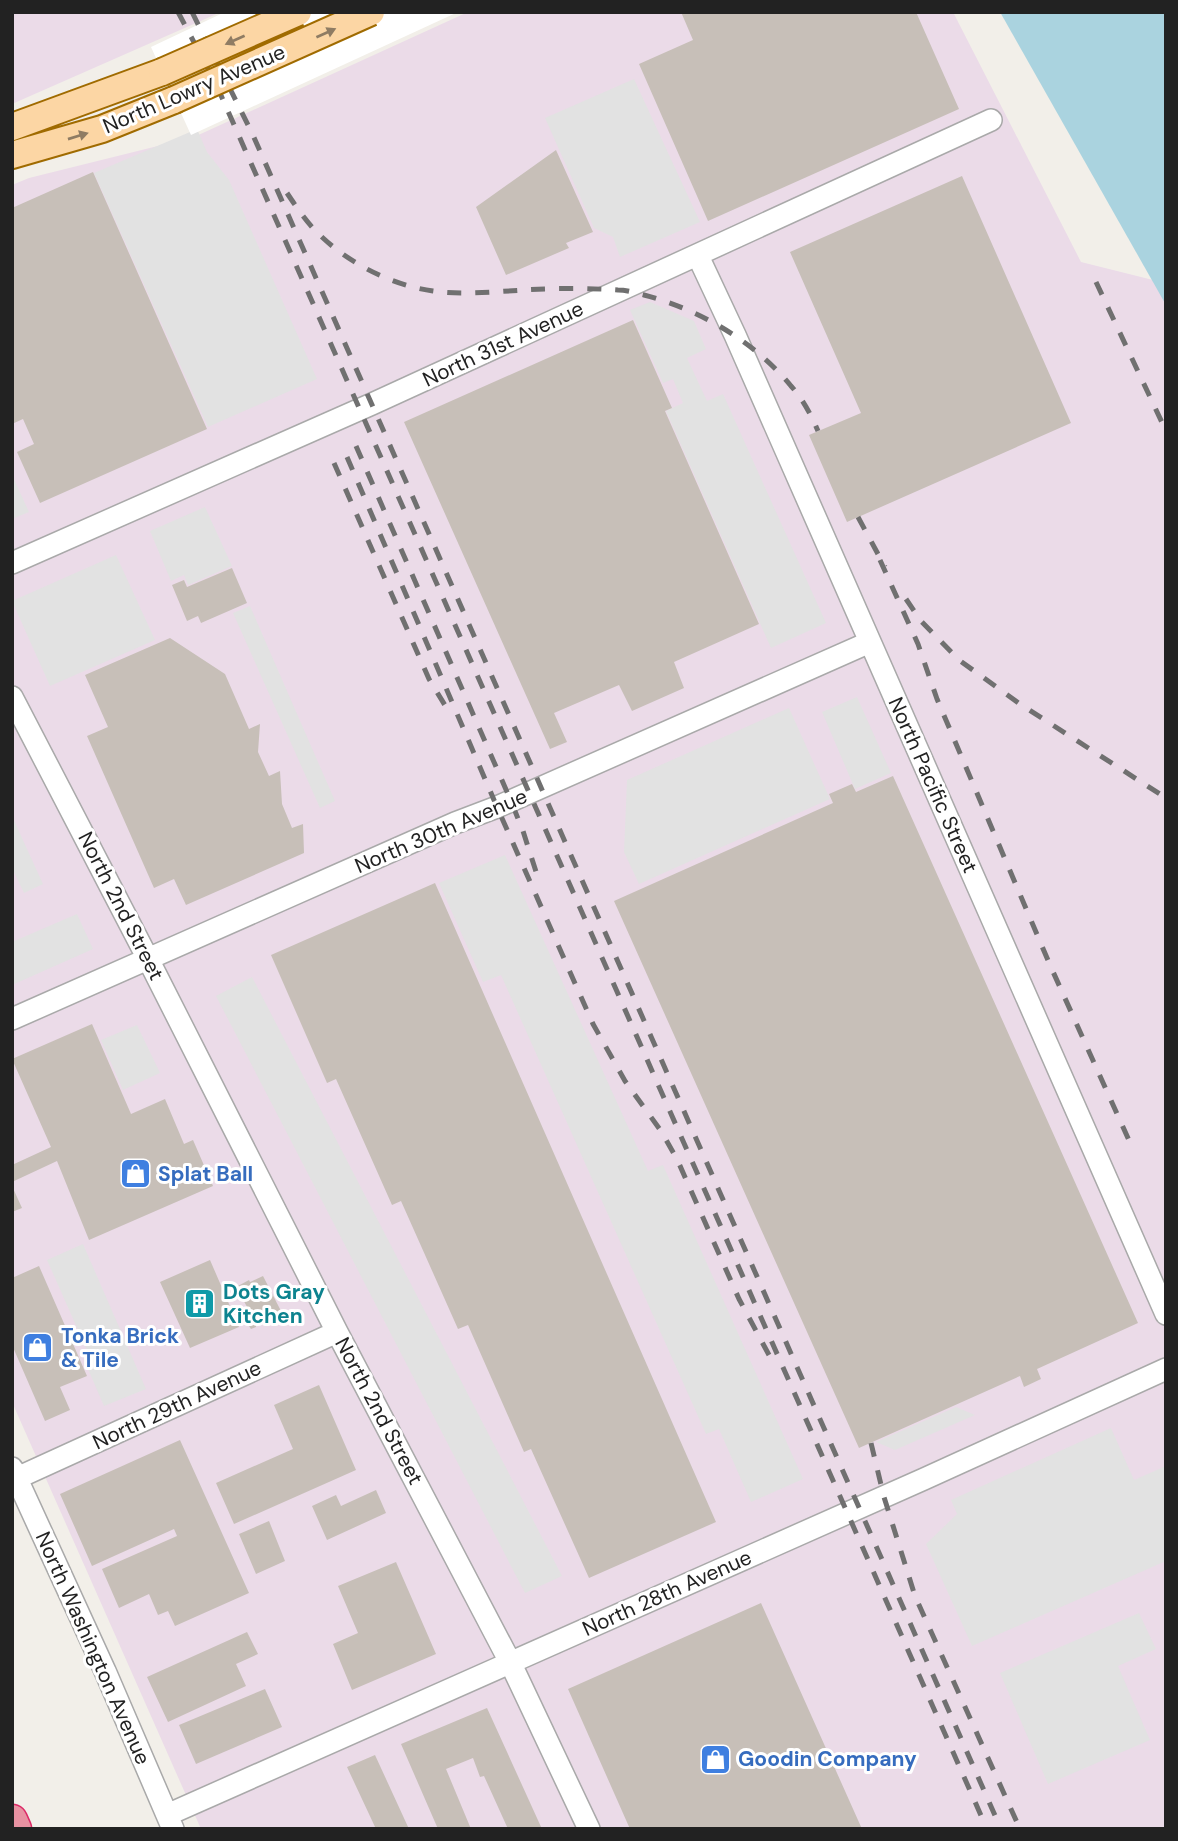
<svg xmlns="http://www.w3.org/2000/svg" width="1178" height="1841" font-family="'DM Sans',sans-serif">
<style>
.industrial{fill:#ebdbe8}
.parking{fill:#e2e2e2}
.water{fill:#aad3df}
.pier{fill:#fff}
.building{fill:#c7bfb8}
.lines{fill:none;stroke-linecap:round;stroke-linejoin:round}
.minor-casing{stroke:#a9a9a9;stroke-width:24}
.major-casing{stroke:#a06b00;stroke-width:30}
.highway-casing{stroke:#dc2a67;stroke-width:33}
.minor{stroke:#fff;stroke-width:21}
.major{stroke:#fcd6a4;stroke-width:26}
.highway{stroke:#e892a2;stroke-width:30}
.rail{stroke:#707070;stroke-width:5;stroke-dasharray:14 14;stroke-linecap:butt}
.major-bridge-casing{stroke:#a06b00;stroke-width:30;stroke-linecap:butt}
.major-bridge{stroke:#fcd6a4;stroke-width:26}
.oneway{fill:#8f7c63}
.labels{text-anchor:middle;stroke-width:6;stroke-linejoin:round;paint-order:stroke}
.street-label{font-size:21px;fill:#222;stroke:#fff}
.shop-label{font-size:21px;font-weight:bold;fill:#366cbe;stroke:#fff;text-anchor:start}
.culture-label{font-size:21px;font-weight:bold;fill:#0d838f;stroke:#fff;text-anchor:start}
</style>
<rect width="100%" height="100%" fill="#f2efe9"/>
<path class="industrial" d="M12,12h209l-209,92z
M468,12h485l128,250 76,19 9,19v1529h-965l-189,-427v-1217l17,-7 165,-41z"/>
<path class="parking" d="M634,79l66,143 -80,35 -7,-20 -19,-9 -49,-110z
M197,129l10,23 22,28 88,199 -109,48 -114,-254z
M650,302l44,19 12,28 -19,9 20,43 16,-7 103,229 -55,25 -105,-237 17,-8 -10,-24 -10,4 -33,-73z
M12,475l17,37 -17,7z
M205,507l27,59 -44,19 -4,-10 -13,6 -21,-50z
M116,555l39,85 -105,46 -38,-85z
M250,606l85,195 -15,7 -87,-195z
M857,697l34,76 -36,16 -33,-77z
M789,708l41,91 -191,85 -15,-32 3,-72z
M12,816l31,68 -19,9 -12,-25z
M505,855l143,316 15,-6 140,314 -52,23 -32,-73 -13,5 -205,-459 -18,7 -44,-99z
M77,914l16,35 -81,36v-43z
M252,977l310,599 -37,17 -309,-597z
M137,1025l23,48 -37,17 -22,-50z
M83,1244l63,145 -42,17 -16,-37 6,-3 -47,-106z
M956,1407l19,8 -80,35 -19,-8z
M1111,1428l23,52 32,-14v95l-194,85 -46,-102 31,-30 -6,-14z
M1139,1613l17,36 -38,17 32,74 -102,44 -48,-111z"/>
<path class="water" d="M1000,12h166v293z"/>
<path class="pier" d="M225,12h233l-267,123 -40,-88z"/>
<path class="building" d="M681,12h235l43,97 -251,112 -69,-157 54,-24z
M556,150l37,82 -27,11 3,5 -63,27 -30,-68z
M93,172l114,257 -167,74 -23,-51 17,-8 -11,-25 -11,5v-216z
M962,176l109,247 -224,99 -38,-87 52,-22 -71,-161z
M633,320l39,88 -7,3 94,213 -85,38 10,26 -52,23 -13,-26 -65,28 13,29 -17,7 -146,-327z
M232,568l15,35 -46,20 -3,-7 -11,5 -15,-36 12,-5 3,7z
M170,638l55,36 24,55 11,-5 -2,28 11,24 11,-5 2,33 10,24 11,-4 1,29 -118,52 -12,-26 -20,9 -67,-152 21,-9 -23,-52z
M893,776l245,547 -101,46 4,10 -17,8 -4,-11 -161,72 -245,-547 219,-98 -4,-9 23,-10 4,8z
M435,883l281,639 -127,56 -58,-129 -7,3 -56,-127 -10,4 -57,-128 -9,4 -56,-126 -9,4 -56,-128z
M92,1024l39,90 34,-15 19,45 9,-4 20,46 -124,54 -32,-79 -45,21v-17l39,-18 -39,-88z
M12,1186l10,22 -10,4z
M210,1260l29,67 -49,21 -30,-66z
M39,1266l48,110 -27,11 10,23 -25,11 -33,-76v-67z
M263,1276l18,35 -25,13v3l-5,2 -8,-12 8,-3 -15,-27 13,-7 1,2z
M319,1385l37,85 -122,54 -18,-41 77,-34 -19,-44z
M180,1440l69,153 -74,33 -7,-15 -10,4 -9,-21 -30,14 -17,-39 75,-33 -3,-7 -82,37 -32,-72z
M376,1490l10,23 -59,27 -15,-34 24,-11 5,11z
M269,1521l16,40 -29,13 -17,-40z
M396,1562l40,92 -84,36 -19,-46 25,-11 -20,-47z
M761,1603l101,226h-232l-62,-140z
M247,1632l11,22 -22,10 10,22 -78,36 -21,-45z
M265,1689l17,38 -86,37 -17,-39z
M487,1708l55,121h-34l-24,-53 -4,1 -7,-19 -27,11 25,60h-33l-37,-85z
M375,1755l34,74h-33l-29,-62z"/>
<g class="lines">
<defs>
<path id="minor" d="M698,256l37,79 431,979
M12,563l360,-159 619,-284
M12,697l136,262 189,373 173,330 79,167
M12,1019l443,-196 42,-16 373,-165
M12,1468l93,203 68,158
M17,1478l320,-146
M167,1815l757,-336 242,-110"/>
<path id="major" d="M12,127l150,-55
M12,155l90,-26 72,-29"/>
<path id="highway" d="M12,1820l4,9"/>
</defs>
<use href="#minor" class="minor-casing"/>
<use href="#major" class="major-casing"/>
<use href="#highway" class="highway-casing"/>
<use href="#minor" class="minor"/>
<use href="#major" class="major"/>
<use href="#highway" class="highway"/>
<path class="rail" d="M178,12l38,72 771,1745
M192,12l60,121 749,1696
M287,193c8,12 16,24 25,34 30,33 77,58 121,64 29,4 60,1 90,-1 31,-2 64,-2 95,0 9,0 18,3 26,5 55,14 111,47 147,91 12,13 20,29 27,45
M1096,282l70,149
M356,446l155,355 12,30 16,50
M347,457l150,350 96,217 32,57 36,50 16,28 62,140 30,56
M334,463l95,216 17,28
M858,517l27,50
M880,560l38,84 19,55 113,266 82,182
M906,599l15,22 38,39 61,44 146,94
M871,1443l13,54 31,99 105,233"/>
<defs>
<path id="major-bridge" d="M162,72l136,-60
M174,100l197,-88"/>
</defs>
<use href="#major-bridge" class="major-bridge-casing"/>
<use href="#major-bridge" class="major-bridge"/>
</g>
<defs><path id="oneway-solid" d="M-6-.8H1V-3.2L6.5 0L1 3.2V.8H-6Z" transform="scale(1.75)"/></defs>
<g class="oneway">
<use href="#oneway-solid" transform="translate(326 33) rotate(-24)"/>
<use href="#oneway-solid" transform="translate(235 40) rotate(156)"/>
<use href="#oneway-solid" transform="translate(78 136) rotate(-17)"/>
</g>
<defs>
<symbol id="shop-square" viewBox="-11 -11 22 22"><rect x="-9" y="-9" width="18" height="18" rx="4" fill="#3f7fe0" stroke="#fff"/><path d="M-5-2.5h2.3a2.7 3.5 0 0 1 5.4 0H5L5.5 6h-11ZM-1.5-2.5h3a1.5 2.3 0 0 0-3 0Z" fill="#fff"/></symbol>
<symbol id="building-square" viewBox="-11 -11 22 22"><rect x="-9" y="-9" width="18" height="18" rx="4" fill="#0f9aa8" stroke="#fff"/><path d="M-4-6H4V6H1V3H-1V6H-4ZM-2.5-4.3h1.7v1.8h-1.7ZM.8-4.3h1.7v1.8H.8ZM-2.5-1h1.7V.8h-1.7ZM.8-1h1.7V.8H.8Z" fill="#fff"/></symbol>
</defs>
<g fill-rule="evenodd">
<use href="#shop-square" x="118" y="1156" width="35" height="35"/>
<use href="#building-square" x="182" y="1286" width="35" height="35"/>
<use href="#shop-square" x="20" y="1330" width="35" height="35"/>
<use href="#shop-square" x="698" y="1742" width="35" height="35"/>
</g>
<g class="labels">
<g class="street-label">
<text transform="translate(194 89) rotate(-23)" y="7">North Lowry Avenue</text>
<text transform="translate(503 344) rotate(-25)" y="7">North 31st Avenue</text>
<text transform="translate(933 785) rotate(66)" y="7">North Pacific Street</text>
<text transform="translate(441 831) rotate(-23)" y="7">North 30th Avenue</text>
<text transform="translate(121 906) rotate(63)" y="7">North 2nd Street</text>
<text transform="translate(177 1405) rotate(-25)" y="7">North 29th Avenue</text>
<text transform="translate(379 1411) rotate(62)" y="7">North 2nd Street</text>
<text transform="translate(667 1593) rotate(-24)" y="7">North 28th Avenue</text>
<text transform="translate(93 1648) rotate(66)" y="7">North Washington Avenue</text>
</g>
<g class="shop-label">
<text x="158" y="1181">Splat Ball</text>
<text x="61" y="1343">Tonka Brick<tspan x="61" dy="24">&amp; Tile</tspan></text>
<text x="738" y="1766">Goodin Company</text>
</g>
<g class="culture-label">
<text x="223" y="1299">Dots Gray<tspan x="223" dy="24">Kitchen</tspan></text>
</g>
</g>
<rect width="1178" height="1841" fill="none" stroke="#222222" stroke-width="28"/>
</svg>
